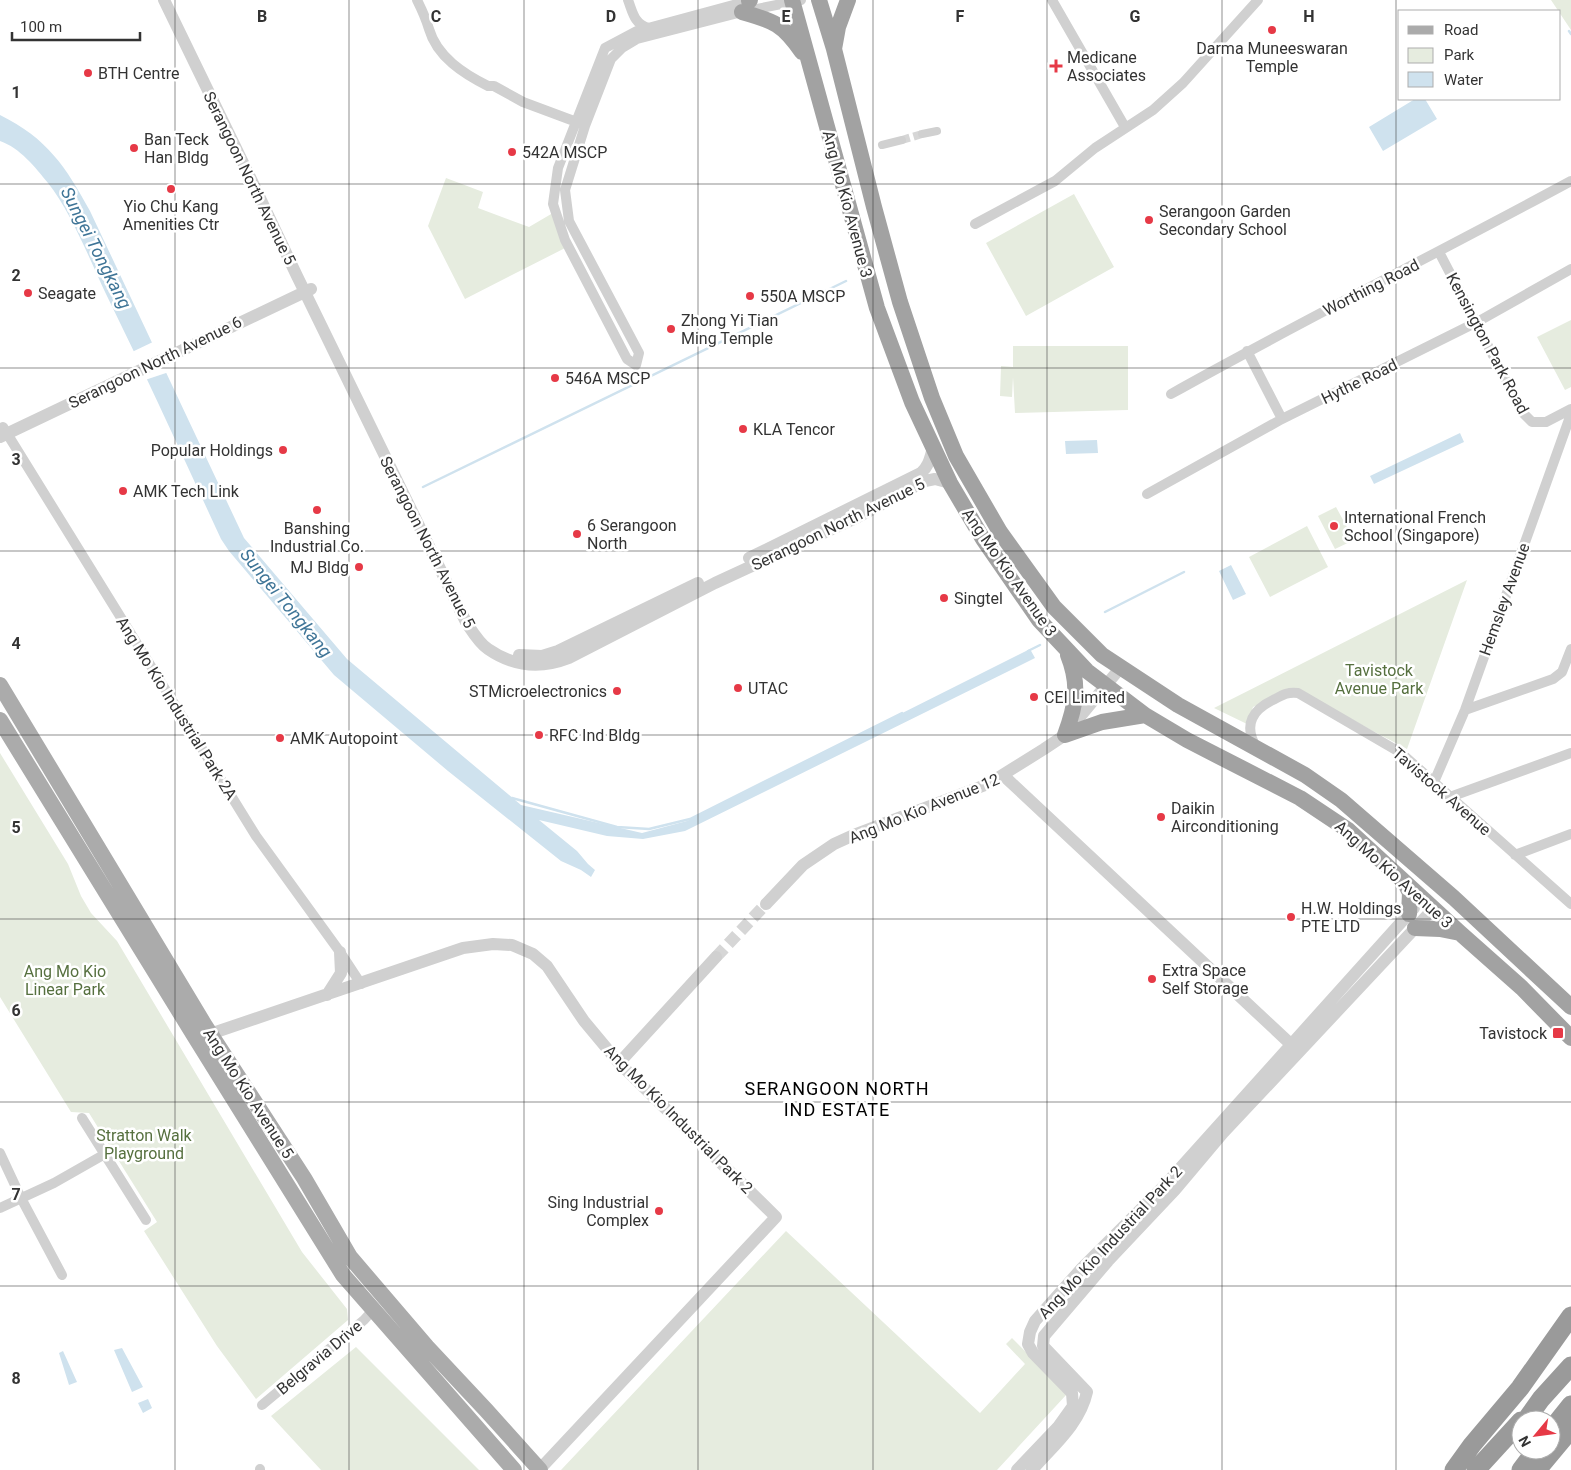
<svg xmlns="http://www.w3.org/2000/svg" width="1571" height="1470" font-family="Roboto,sans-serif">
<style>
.green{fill:#e6ecdf}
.water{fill:#cfe2ee}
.pier{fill:#fff}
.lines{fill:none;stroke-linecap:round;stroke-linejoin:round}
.stream{stroke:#cfe2ee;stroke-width:2.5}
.pedestrian-tunnel{stroke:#d6d6d6;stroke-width:8;stroke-dasharray:8 4;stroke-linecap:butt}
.tertiary-tunnel{stroke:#d6d6d6;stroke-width:12;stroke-dasharray:12 6;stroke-linecap:butt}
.pedestrian{stroke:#d0d0d0;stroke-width:8}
.minor{stroke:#d0d0d0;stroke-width:10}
.tertiary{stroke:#d0d0d0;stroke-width:12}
.primary{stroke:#ababab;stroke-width:16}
.trunk{stroke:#a2a2a2;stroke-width:16}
.motorway{stroke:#9a9a9a;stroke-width:19}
.grid{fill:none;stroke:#333;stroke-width:1;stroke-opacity:0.55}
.poi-dot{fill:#e63946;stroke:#fff;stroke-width:2}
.labels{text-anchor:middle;stroke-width:5;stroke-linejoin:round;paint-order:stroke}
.poi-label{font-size:16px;fill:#333;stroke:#fff;text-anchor:start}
.street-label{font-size:16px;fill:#333;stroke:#fff}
.park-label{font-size:16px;fill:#56703f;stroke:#fff}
.water-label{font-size:18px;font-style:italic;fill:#3f7597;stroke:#fff}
.neighbourhood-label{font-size:18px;letter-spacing:1px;fill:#000;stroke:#fff}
.grid-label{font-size:16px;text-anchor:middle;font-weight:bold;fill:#333;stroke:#fff;stroke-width:5;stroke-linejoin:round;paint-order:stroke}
</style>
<rect width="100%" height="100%" fill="#fff"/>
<path class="green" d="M1551,0h20v30z
M446,178l37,14 -5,16 51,19 29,-17 13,35 -106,54 -37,-73z
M1074,194l40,73 -88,49 -40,-73z
M1571,320v67l-6,3 -28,-53z
M1013,346h115v64l-113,3 -2,-36 -1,20 -12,-1 1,-30 12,1z
M1336,507l18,33 -19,9 -17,-33z
M1307,526l21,41 -58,30 -21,-40z
M1467,580l-60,169 -36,-19 -76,-42 -42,19 -6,17 -33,-16z
M0,753l68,111 13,32 10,17 26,28 185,311 45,57 1,11 -92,79 -39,-53 -73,-115 13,-9 -68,-109 -18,-1 -71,-115z
M786,1231l194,182 45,-49 -19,-20 6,-6 55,56 -70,76h-436z
M356,1347l123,123h-158l-50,-54z"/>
<path class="water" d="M1415,99h10l12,20 -54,32 -14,-24z
M0,115c47,23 66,52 90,96l154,327 103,121 174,146 121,28 45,-12 343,-172 5,9 -350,173 -42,8 -36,-3 -68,-16 38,31 11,13 7,6 -4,7 -10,-7 -20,-9 -113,-90 -114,-96 -105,-124 -8,-12c-38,-82 -75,-164 -115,-245 -16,-34 -35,-82 -58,-111 -13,-16 -28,-35 -48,-42z
M1460,433l4,9 -90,42 -4,-8z
M1097,440l1,13 -32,1 -1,-13z
M1231,565l15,29 -13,6 -14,-29z
M122,1348l21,39 -11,5 -18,-42z
M63,1351l14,31 -8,3 -10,-32z
M148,1399l4,9 -9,5 -5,-10z"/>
<path class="pier" d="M155,341l14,31 -24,8 -13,-28z"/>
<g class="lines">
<path class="stream" d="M1569,31l2,3
M423,487l423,-206
M1105,612l79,-40
M1028,651l12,-6
M512,798l105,29 32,2 41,-10 212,-106"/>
<path class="pedestrian-tunnel" d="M902,140l20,-6"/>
<path class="tertiary-tunnel" d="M716,957l50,-53"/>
<path class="pedestrian" d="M922,134l15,-3
M882,145l20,-5"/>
<path class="minor" d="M417,0c5,10 9,19 12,29 8,28 35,45 59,57h6l29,16 59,22
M628,0c5,13 6,23 20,28
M752,0l-115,31 -32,17 -47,120 -5,36 12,36 62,119 9,6 3,-12 -70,-132 -4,-31 20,-64 26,-67 11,-11 15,-9 105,-27 59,-12
M1052,0l73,127
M975,224l80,-43 40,-33 58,-38 30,-27 75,-83
M1439,252l84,161 9,9h14l25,-13
M1247,351l35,68
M1171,394c132,-74 267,-141 400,-213
M3,427l253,409 84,116 21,32
M1147,494l135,-75 197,-98 92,-52
M1465,710l88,-31 9,-7 9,-23
M1256,747c-13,-23 -3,-38 19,-48 9,-5 13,-7 23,-6l103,60 170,151
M1434,782l31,-72 106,-296
M1450,797l121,-44
M1515,855l56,-21
M82,1118l64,102
M0,1153l21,45 41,77
M0,1208l54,-25 51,-29
M262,1405l102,-85 10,-11
M260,1469v1"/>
<path class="tertiary" d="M164,0l86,177 47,99 169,346c6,9 13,21 22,27 26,18 53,20 81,9l146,-75 143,-66 67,-36 10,-2 15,4
M0,437l311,-148
M749,558l172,-85c8,-7 9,-15 12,-25
M519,655l23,1 16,-5 140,-68
M1004,776l293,274
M766,904l37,-39 31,-21 22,-10 132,-50 56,-35 21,-14 56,-68
M327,995l14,-22 -1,-21
M205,1038l5,-4 253,-86 30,-4 19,1 21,9 14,12 37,55 35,42 157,154 -237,253
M619,1063l97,-106
M1017,1470l41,-43 15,-21 -1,-13 -39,-40 -5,-9 2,-12 5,-11 47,-53 82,-82 250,-278
M1032,1470c21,-24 48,-46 55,-78l-44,-46 1,-10 64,-75 67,-71 48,-57 211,-225"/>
<path class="primary" d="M0,685l204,339 100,154 46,79 77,90 59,63 54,60
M0,720l192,312 151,243 171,195"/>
<path class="trunk" d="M792,0l85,308 35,94 38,81 33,56 56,81 48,51 58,44 42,25 113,58 48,32 112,103 62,55 49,50
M819,0l15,49 40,158 26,95 32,96 24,58 44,76 54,75 48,48 76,50 127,70 36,25 113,98 117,109
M749,1l1,-1
M742,12c32,9 41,12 60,40
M834,49l4,-22 10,-27
M1065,735c11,-30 15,-50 3,-80
M1065,735l37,-13 43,-7
M1405,883l5,10 -1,21
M1415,928l25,1 20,4"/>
<path class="motorway" d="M1526,1420l15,-21 30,-33
M1551,1430l20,-25
M1454,1470l18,-25 48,-57 51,-72
M1476,1470l45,-49
M1521,1470l15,-20
M1537,1470l34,-41"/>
</g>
<path class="grid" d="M175,0v1470M349,0v1470M524,0v1470M698,0v1470M873,0v1470M1047,0v1470M1222,0v1470M1396,0v1470M0,184h1571M0,368h1571M0,551h1571M0,735h1571M0,919h1571M0,1102h1571M0,1286h1571"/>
<g class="poi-dot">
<circle cx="1272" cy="30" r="5"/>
<path d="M1053.5 58.5h5v5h5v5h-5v5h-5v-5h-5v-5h5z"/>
<circle cx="88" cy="73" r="5"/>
<circle cx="134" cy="148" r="5"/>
<circle cx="512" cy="152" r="5"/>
<circle cx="171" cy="189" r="5"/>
<circle cx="1149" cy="220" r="5"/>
<circle cx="28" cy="293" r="5"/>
<circle cx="750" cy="296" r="5"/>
<circle cx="671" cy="329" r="5"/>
<circle cx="555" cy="378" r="5"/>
<circle cx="743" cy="429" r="5"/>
<circle cx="283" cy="450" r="5"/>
<circle cx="123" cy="491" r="5"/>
<circle cx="317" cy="510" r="5"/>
<circle cx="1334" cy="526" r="5"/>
<circle cx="577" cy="534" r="5"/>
<circle cx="359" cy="567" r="5"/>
<circle cx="944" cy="598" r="5"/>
<circle cx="738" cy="688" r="5"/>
<circle cx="617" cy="691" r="5"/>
<circle cx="1034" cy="697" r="5"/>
<circle cx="539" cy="735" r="5"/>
<circle cx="280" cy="738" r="5"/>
<circle cx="1161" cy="817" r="5"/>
<circle cx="1291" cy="917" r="5"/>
<circle cx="1152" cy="979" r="5"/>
<rect x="1552" y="1027" width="12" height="12" rx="2.5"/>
<circle cx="659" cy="1211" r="5"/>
</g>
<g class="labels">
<g class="poi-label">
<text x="1272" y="54" text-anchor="middle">Darma Muneeswaran<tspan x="1272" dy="18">Temple</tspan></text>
<text x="1067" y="63">Medicane<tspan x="1067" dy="18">Associates</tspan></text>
<text x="98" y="79">BTH Centre</text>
<text x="144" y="145">Ban Teck<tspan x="144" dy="18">Han Bldg</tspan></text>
<text x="522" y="158">542A MSCP</text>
<text x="171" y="212" text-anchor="middle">Yio Chu Kang<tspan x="171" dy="18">Amenities Ctr</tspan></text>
<text x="1159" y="217">Serangoon Garden<tspan x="1159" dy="18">Secondary School</tspan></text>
<text x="38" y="299">Seagate</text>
<text x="760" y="302">550A MSCP</text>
<text x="681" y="326">Zhong Yi Tian<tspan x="681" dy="18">Ming Temple</tspan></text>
<text x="565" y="384">546A MSCP</text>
<text x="753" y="435">KLA Tencor</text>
<text x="273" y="456" text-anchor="end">Popular Holdings</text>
<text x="133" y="497">AMK Tech Link</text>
<text x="1344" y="523">International French<tspan x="1344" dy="18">School (Singapore)</tspan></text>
<text x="587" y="531">6 Serangoon<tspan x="587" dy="18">North</tspan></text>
<text x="317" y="534" text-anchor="middle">Banshing<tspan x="317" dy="18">Industrial Co.</tspan></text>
<text x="349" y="573" text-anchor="end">MJ Bldg</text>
<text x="954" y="604">Singtel</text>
<text x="748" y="694">UTAC</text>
<text x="607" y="697" text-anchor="end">STMicroelectronics</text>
<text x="1044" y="703">CEI Limited</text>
<text x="549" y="741">RFC Ind Bldg</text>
<text x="290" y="744">AMK Autopoint</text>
<text x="1171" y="814">Daikin<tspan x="1171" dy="18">Airconditioning</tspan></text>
<text x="1301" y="914">H.W. Holdings<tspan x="1301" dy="18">PTE LTD</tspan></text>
<text x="1162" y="976">Extra Space<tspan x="1162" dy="18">Self Storage</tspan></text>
<text x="1547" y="1039" text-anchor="end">Tavistock</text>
<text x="649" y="1208" text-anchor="end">Sing Industrial<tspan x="649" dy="18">Complex</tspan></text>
</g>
<g class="street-label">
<text transform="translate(250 178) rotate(64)" y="6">Serangoon North Avenue 5</text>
<text transform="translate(848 204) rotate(75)" y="6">Ang Mo Kio Avenue 3</text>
<text transform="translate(1371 287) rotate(-27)" y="6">Worthing Road</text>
<text transform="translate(1488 343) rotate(62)" y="6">Kensington Park Road</text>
<text transform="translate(155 362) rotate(-26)" y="6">Serangoon North Avenue 6</text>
<text transform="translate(1359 381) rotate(-26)" y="6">Hythe Road</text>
<text transform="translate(838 524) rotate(-26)" y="6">Serangoon North Avenue 5</text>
<text transform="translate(428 542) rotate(63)" y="6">Serangoon North Avenue 5</text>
<text transform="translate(1010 572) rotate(55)" y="6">Ang Mo Kio Avenue 3</text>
<text transform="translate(1504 599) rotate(-70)" y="6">Hemsley Avenue</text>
<text transform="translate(177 708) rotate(58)" y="6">Ang Mo Kio Industrial Park 2A</text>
<text transform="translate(1442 791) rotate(41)" y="6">Tavistock Avenue</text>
<text transform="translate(924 808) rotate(-22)" y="6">Ang Mo Kio Avenue 12</text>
<text transform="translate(1394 874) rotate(42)" y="6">Ang Mo Kio Avenue 3</text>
<text transform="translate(249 1093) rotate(57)" y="6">Ang Mo Kio Avenue 5</text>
<text transform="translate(679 1119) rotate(45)" y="6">Ang Mo Kio Industrial Park 2</text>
<text transform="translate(1110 1242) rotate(-47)" y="6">Ang Mo Kio Industrial Park 2</text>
<text transform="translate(319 1357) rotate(-40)" y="6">Belgravia Drive</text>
</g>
<g class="park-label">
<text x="1379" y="676">Tavistock<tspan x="1379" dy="18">Avenue Park</tspan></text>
<text x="65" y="977">Ang Mo Kio<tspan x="65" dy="18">Linear Park</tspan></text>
<text x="144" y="1141">Stratton Walk<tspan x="144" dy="18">Playground</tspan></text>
</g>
<g class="water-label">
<text transform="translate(96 248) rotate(63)" y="6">Sungei Tongkang</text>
<text transform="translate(286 603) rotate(51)" y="6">Sungei Tongkang</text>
</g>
<g class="neighbourhood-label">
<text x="837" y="1095">SERANGOON NORTH<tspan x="837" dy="21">IND ESTATE</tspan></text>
</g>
</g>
<g class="grid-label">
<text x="262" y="22">B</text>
<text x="436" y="22">C</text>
<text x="611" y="22">D</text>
<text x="786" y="22">E</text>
<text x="960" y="22">F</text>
<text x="1135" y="22">G</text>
<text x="1309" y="22">H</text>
<text x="16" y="98">1</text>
<text x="16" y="281">2</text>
<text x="16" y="465">3</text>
<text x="16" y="649">4</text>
<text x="16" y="833">5</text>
<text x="16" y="1016">6</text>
<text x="16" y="1200">7</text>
<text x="16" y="1384">8</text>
</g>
<rect x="1398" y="10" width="162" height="90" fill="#ffffff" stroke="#adadad"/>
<rect x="1408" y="26" width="25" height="8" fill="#ababab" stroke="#adadad"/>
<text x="1444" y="35" font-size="15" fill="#333333">Road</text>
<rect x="1408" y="48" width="25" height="15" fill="#e6ecdf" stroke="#adadad"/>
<text x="1444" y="60" font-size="15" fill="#333333">Park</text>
<rect x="1408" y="72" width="25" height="15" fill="#cfe2ee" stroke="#adadad"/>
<text x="1444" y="85" font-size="15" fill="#333333">Water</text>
<g transform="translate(1536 1435) rotate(241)"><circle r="24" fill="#ffffff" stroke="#adadad"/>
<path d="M0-4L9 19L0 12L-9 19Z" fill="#e63946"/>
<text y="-8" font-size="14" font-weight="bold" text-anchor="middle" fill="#333333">N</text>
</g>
<path d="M12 32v8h128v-8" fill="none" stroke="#333333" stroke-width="2.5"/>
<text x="20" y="32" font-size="15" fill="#333333" stroke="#ffffff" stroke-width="4" paint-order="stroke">100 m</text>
</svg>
